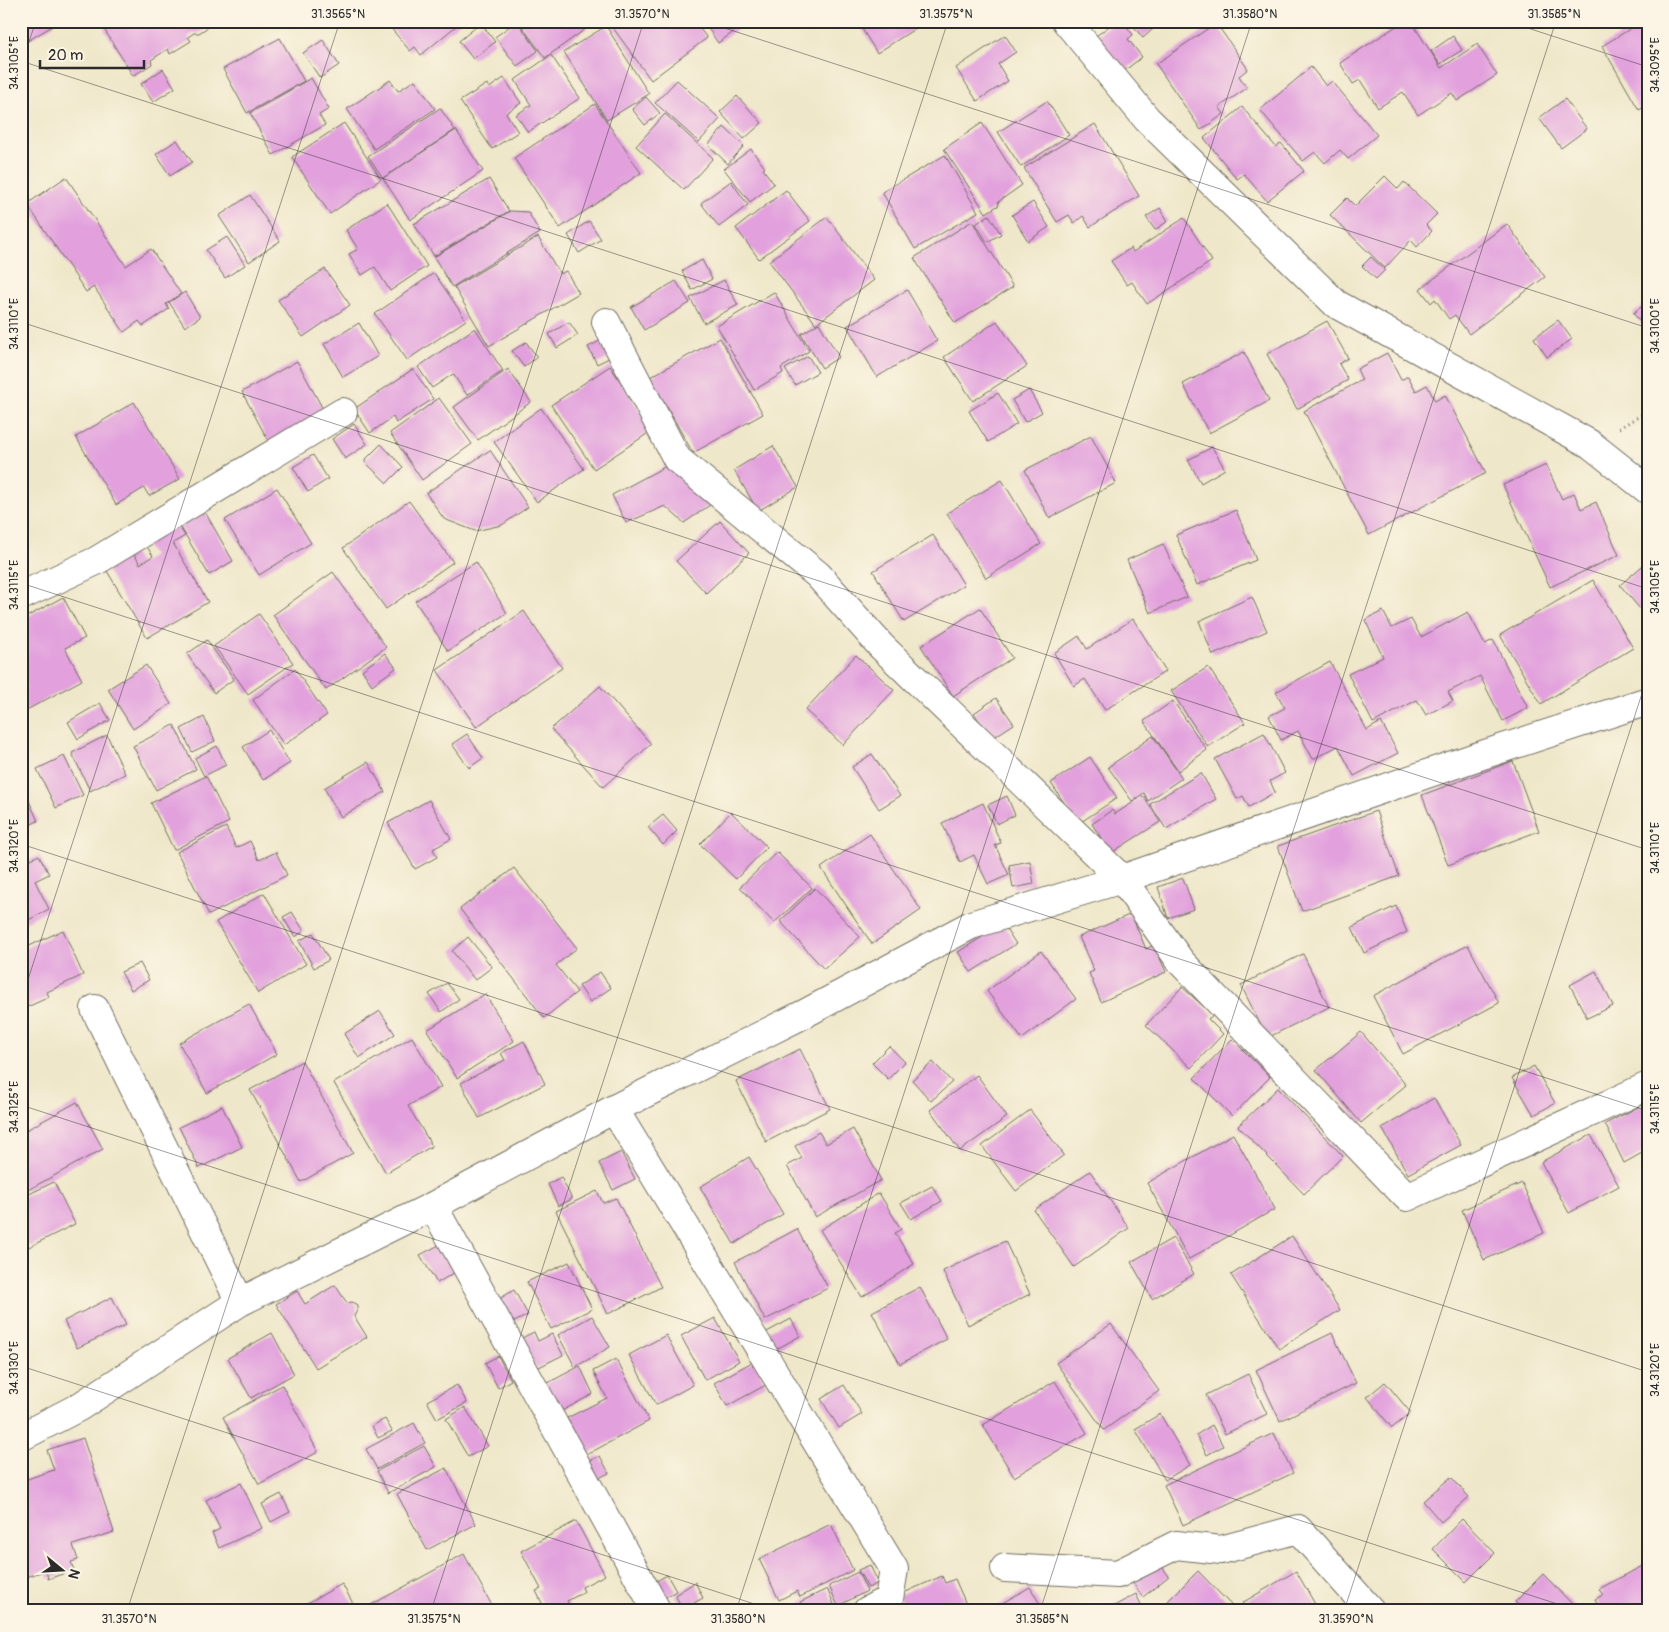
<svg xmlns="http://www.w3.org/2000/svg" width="1669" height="1632" font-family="Pangolin,sans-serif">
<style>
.building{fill:#e2a1dd}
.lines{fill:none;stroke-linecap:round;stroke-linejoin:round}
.minor-casing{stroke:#706d62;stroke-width:30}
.path{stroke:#706d62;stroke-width:3;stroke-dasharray:1 4;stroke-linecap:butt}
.minor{stroke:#fff;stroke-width:28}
.ticks{fill:none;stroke:#2b2b2b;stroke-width:1;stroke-opacity:0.45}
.neatline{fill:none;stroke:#2b2b2b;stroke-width:2}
.ticks-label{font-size:12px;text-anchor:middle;fill:#2b2b2b}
</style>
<rect width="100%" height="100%" fill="#fcf5e5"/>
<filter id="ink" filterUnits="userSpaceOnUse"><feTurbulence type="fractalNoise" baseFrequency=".02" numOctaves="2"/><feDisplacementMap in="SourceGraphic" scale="10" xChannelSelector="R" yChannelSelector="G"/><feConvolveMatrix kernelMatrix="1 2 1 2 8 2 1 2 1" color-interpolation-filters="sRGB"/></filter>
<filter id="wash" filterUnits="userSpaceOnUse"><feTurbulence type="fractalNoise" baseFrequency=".0096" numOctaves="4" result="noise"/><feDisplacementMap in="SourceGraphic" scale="20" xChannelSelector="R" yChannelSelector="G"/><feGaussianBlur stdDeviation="1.12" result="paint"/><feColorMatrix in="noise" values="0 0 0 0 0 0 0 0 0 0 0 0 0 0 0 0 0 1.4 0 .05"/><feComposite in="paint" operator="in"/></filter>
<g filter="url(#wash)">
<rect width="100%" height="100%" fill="#efe7c9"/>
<g id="blocks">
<path class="building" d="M21,21h31l2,4 -33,20z
M116,21h94l-2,6 -9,6h-5l-6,4 3,4 -21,13 -2,-5 -17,11 1,4 -19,12 -29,-47z
M394,21h68l-41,34 -6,-8 -5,4 -20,-24 5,-4z
M517,21l21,30 -21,15 -22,-29z
M518,21h63l6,7 -42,30z
M608,21h86l13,17 -56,42z
M703,21h46l-31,22z
M857,21h70l-50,32z
M1116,21h7l10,14 -5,4 14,18 -18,14 -28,-35z
M1129,21h33l-19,17z
M1404,21h7l30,47 36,-24 20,31 -40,26 -5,-8 -34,22 -15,-23 -25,16 -18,-28 -7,4 -13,-21z
M1643,21h5v84l-9,5 -37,-64z
M481,23l14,19 -22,17 -14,-18z
M1216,23l32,46 -9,7 8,12 -28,19 5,7 -23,16 -45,-66z
M606,26l43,68 -42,26 -43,-68z
M1005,35l11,17 -18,12 10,17 -31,20 -21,-33z
M1453,36l9,14 -22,14 -9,-13z
M280,38l24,43 -57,32 -24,-44z
M323,40l16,25 -19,13 -17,-25z
M551,55l29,43 -52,34 -12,-17 15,-10 -16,-25z
M1311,67l15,19 6,-5 45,54 -29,24 -8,-9 -15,13 -10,-11 -12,9 -43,-51z
M163,69l12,19 -22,14 -12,-18z
M311,78l18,31 -10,6 6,10 -52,30 -23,-42z
M504,78l17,25 -15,10 12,19 -26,17 -32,-48 27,-17 2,4z
M390,80l8,11 17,-11 20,29 -61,40 -27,-40z
M677,80l43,39 -21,23 -44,-39z
M737,96l25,27 -18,16 -24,-27z
M646,97l14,16 -15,12 -13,-16z
M1565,99l22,30 -26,19 -22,-30z
M1047,101l22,34 -48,32 -23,-35z
M595,104l46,69 -81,55 -46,-70z
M1242,107l34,40 5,-4 23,28 -37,30 -23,-27 -7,5 -33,-41z
M440,108l15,22 -72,48 -15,-22z
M665,114l48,44 -29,32 -48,-44z
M344,123l37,56 -51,35 -38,-57z
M982,123l40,62 -24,17 1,3 -13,8 -42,-64z
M1095,124l44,72 -49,31 -7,-11 -9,7 -5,-8 -12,7 -33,-54z
M724,127l20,19 -16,18 -20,-19z
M456,130l27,41 -73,49 -27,-42z
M177,140l15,22 -22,14 -14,-22z
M751,149l14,19 -2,1 11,15 -24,18 -26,-33z
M945,155l33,57 -63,37 -33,-57z
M1385,176l13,13 6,-7 33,32 -11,11 6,6 -15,16 -6,-7 -26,28 -55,-53 17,-17 8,8z
M66,177l60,89 25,-17 30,45 -15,10 3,5 -26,17 -4,-5 -15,11 -30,-45 -8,5 -59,-88z
M489,179l20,32 -75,45 -20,-32z
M731,181l17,24 -29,22 -18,-24z
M786,190l24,31 -51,38 -23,-31z
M250,195l30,46 -31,21 -30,-46z
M1033,202l16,25 -21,14 -16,-26z
M387,203l40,63 -37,25 -15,-24 -13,8 -13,-21 9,-5 -12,-19z
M1160,208l8,13 -13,9 -9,-13z
M510,211l18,1 12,21 -88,54 -18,-30z
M989,215l12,19 -14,8 -11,-18z
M827,217l47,63 -58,44 -47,-63z
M1184,218l28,43 -65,43 -15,-22 -5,3 -16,-24 20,-13 2,4z
M589,221l12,18 -22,14 -11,-18z
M972,221l41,66 -58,36 -41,-65z
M1507,224l38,53 -76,57 -14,-19 -6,4 -14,-20 -4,4 -11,-14z
M227,237l18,28 -20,13 -19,-28z
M538,237l22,37 6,-3 13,22 -90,53 -35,-59z
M1371,257l14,13 -9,9 -14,-13z
M702,260l10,19 -20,11 -10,-19z
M325,269l25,36 -47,32 -25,-37z
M434,273l32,47 -59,40 -32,-46z
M724,280l14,25 -34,18 -14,-25z
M676,281l14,22 -46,27 -13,-23z
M907,290l30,51 -60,36 -30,-51z
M185,292l15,25 -15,10 -16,-25z
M774,292l35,59 -28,17 2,5 -29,17 -37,-64z
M1648,302v30l-15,-19z
M1558,320l14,19 -25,18 -13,-19z
M997,321l30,45 -54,35 -29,-44z
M1327,321l21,37 -9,6 9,16 -51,29 -30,-55z
M569,322l9,13 -21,13 -8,-14z
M359,323l19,33 -35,21 -19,-33z
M819,323l20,34 -17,11 -21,-34z
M475,328l28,43 -36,24 -14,-21 -21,14 -14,-21z
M608,337l9,17 -20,10 -9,-17z
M720,338l43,76 -70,39 -43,-76z
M526,342l11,15 -13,10 -12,-16z
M1244,352l25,49 -60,32 -26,-49z
M1387,353l14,27 7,-4 8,15 11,-6 8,16 10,-6 41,78 -117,62 -65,-124 58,-31 -5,-11z
M808,356l10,16 -23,13 -10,-16z
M297,361l27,50 -55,31 -27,-50z
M610,366l43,64 -59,39 -43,-64z
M413,369l20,30 -37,24 -3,-6 -23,16 -16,-24z
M508,369l23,33 -53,38 -24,-33z
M1029,390l13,22 -17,10 -13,-22z
M998,393l19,31 -29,18 -19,-31z
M439,398l33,46 -50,36 -32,-47z
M134,402l46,77 -31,17 -5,-8 -28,17 -40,-68z
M541,408l43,61 -47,33 -43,-60z
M354,424l13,20 -22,15 -13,-20z
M1091,436l25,47 -67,35 -24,-48z
M381,444l22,23 -16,16 -23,-22z
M773,446l25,41 -40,24 -24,-41z
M1212,447l13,22 -24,14 -13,-23z
M490,450l38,57 -26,18 -27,6 -31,-12 -18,-26z
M313,455l15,24 -20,13 -15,-25z
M668,465l42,40 -26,18 -19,-17 -39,17 -14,-28z
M1546,465l16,34 12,-6 7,16 15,-7 23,53 -69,32 -47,-102z
M1002,480l39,64 -55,34 -39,-65z
M277,488l34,55 -52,32 -34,-55z
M409,501l44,61 -67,47 -43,-61z
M1236,510l20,50 -59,25 -21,-50z
M205,512l28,49 -24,14 -29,-49z
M720,521l29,32 -43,40 -30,-32z
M176,522l9,14 -12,7 35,59 -61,36 -43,-72 27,-17 9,15 13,-8 -9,-14z
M933,535l31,50 -60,37 -31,-51z
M1163,544l24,53 -37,16 -23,-53z
M1648,561v41l-8,7 -20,-24z
M476,562l31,51 -59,38 -33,-50z
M333,572l53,75 -60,43 -53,-75z
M1593,580l40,68 -92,56 -41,-69z
M63,597l22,41 -20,10 17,32 -61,33v-93z
M1252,597l15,34 -54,24 -14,-34z
M980,608l32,50 -59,38 -32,-50z
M524,611l38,57 -86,59 -39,-57z
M1383,611l9,17 19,-9 10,18 47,-25 17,32 8,-4 35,68 -25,13 -23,-45 -32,16 5,9 -27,14 -9,-15 -44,23 -25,-49 35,-17 -18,-37z
M259,614l34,49 -45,31 -34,-48z
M1133,619l33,52 -61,39 -20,-31 -11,7 -20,-33 25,-17 8,13z
M207,640l27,39 -20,14 -27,-39z
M385,653l11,15 -24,17 -10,-15z
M856,655l38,35 -51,55 -38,-35z
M1330,662l37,68 14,-8 17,31 -44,23 -16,-30 -25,13 -15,-28 -17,9 -12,-24 16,-8 -9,-16z
M146,665l25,39 -38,25 -25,-40z
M1208,667l37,56 -37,24 -37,-56z
M295,669l32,46 -43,30 -31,-45z
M600,686l51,58 -48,43 -52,-58z
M996,698l18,26 -23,15 -17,-26z
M1173,701l34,49 -29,21 -34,-50z
M100,703l10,17 -32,19 -10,-17z
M204,717l11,24 -23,11 -11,-23z
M174,725l22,44 -40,21 -23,-44z
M269,730l21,33 -27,17 -20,-33z
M1264,733l21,40 -15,8 5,11 -26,15 -6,-11 -6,3 -22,-40z
M467,734l16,24 -14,10 -17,-24z
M107,735l18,39 -35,17 -18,-38z
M1153,736l29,42 -34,23 -4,-8 -12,8 -24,-34z
M217,746l9,19 -22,11 -9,-18z
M872,754l28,42 -21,13 -27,-42z
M64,756l19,39 -27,13 -19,-39z
M1090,757l27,41 -39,26 -27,-41z
M1513,761l26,70 -91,34 -26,-70z
M368,762l17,30 -44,25 -17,-29z
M1201,773l15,26 -50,30 -16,-25z
M206,776l23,46 -55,28 -23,-47z
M25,792l13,29 -17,8v-35z
M1007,796l8,19 -18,9 -9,-19z
M1143,796l17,26 -49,31 -19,-29 20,-14 3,4z
M429,800l22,39 -18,10 4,8 -22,12 -27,-46z
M983,803l18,40 -6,2 14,30 -21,9 -14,-29 -14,7 -18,-39z
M1376,811l23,65 -97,35 -24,-65z
M731,812l36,35 -31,32 -36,-35z
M663,815l14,16 -14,14 -15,-18z
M226,827l10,21 14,-7 9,19 17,-8 11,23 -78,40 -32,-63z
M870,834l51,76 -49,34 -51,-76z
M777,852l35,36 -38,35 -34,-36z
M39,855l10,19 -14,7 14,28 -28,15v-60z
M1030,861l4,23 -21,4 -4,-23z
M514,868l63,80 -21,17 21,27 -33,26 -84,-109z
M1183,878l11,31 -26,9 -10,-31z
M815,888l45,49 -36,32 -44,-48z
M264,893l42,71 -48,29 -42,-71z
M1396,906l11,26 -43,21 -12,-26z
M292,912l12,19 -9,6 -12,-20z
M1131,914l15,35 8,-4 12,27 -65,30 -12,-29 5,-2 -15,-34z
M1003,924l13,20 -45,28 -13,-20z
M63,930l20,45 -36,17 2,5 -28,13v-60z
M313,933l16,27 -15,8 -15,-27z
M468,937l24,30 -17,13 -23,-29z
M1468,945l31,58 -96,51 -30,-58z
M1041,951l35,48 -54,40 -35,-48z
M1303,954l26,53 -62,31 -26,-53z
M140,963l9,17 -18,10 -10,-18z
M1596,971l17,35 -26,12 -17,-33z
M600,972l11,16 -21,14 -11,-16z
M447,983l12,16 -18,13 -12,-18z
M1182,987l31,28 -5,4 15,15 -32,34 -45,-43z
M485,994l29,47 -57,37 -30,-48z
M249,1004l28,50 -70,39 -28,-50z
M380,1011l15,23 -36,24 -15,-24z
M1361,1032l45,53 -45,38 -45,-53z
M412,1037l29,50 -33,19 24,40 -46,27 -52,-90z
M1232,1039l38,38 -38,39 -38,-38z
M524,1041l21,43 -66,34 -18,-35 44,-23 -4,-7z
M889,1046l16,16 -17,17 -16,-16z
M800,1049l30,60 -64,33 -30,-61z
M302,1061l51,92 -52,29 -51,-92z
M933,1062l19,20 -21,19 -19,-21z
M1534,1066l21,37 -21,12 -22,-37z
M977,1075l30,42 -47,34 -30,-41z
M1278,1088l65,68 -39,38 -66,-68z
M1434,1098l27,47 -53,29 -26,-46z
M77,1102l26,47 -77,42 -5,-8v-50z
M1648,1102v63l-6,-12 -18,10 -19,-39z
M222,1106l20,41 -43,21 -20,-41z
M1030,1110l34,45 -48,36 -34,-45z
M853,1129l28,51 -66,37 -28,-51 15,-8 -7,-12 24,-14 7,12z
M1233,1134l42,75 -86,50 -42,-76z
M1591,1135l28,51 -50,27 -28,-51z
M621,1152l14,27 -22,11 -14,-27z
M749,1157l34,57 -49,30 -34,-57z
M1090,1171l39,57 -55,39 -40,-57z
M561,1177l11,22 -14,7 -10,-22z
M54,1182l21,42 -46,23 -8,-16v-33z
M1522,1183l22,50 -60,27 -22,-50z
M932,1186l10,15 -31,18 -10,-16z
M597,1191l6,12 13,-5 45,89 -53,27 -52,-103z
M879,1193l22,36 -6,4 19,31 -52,33 -42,-67z
M797,1229l31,59 -63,32 -30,-58z
M1292,1236l48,74 -61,39 -48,-74z
M1173,1238l21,36 -42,25 -21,-37z
M1005,1241l25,53 -62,31 -25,-54z
M441,1244l16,27 -20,12 -17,-28z
M569,1262l23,47 -41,20 -24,-47z
M335,1285l12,18 5,-1 5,3v6l-3,5 13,21 -51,31 -40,-64 21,-13 8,13z
M920,1287l27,52 -47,25 -28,-52z
M514,1290l14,25 -20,10 -12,-24z
M112,1297l14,28 -49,23 -13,-27z
M592,1316l18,31 -35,20 -17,-32z
M715,1318l24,43 -34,19 -24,-44z
M791,1319l9,17 -27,15 -10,-17z
M1111,1324l48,67 -55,39 -48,-67z
M534,1332l4,9 14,-7 11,21 -26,13 -21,-27z
M272,1333l22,41 -43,24 -23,-40z
M1332,1333l24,50 -76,38 -24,-51z
M666,1335l27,50 -37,20 -27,-50z
M21,1353l6,11 -6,3z
M498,1356l13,24 -13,8 -13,-25z
M616,1359l33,62 -63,34 -19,-37 40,-20 -14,-27z
M754,1361l12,24 -39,21 -13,-23z
M580,1366l13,28 -35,19 -14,-28z
M1248,1374l19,40 -42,20 -19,-39z
M1055,1381l32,52 -73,44 -31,-52z
M1385,1382l26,31 -19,15 -25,-31z
M282,1385l36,67 -59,32 -36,-67z
M457,1385l10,18 -30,16 -10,-18z
M844,1385l18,29 -23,14 -18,-29z
M465,1407l23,39 -20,11 -22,-38z
M1160,1414l30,51 -25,15 -30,-51z
M385,1419l7,12 -14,7 -6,-12z
M414,1423l11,20 -48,26 -11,-20z
M1212,1425l11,21 -16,9 -11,-20z
M1274,1433l19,40 -110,52 -19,-40z
M83,1438l31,94 -41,13 5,15 -7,2 3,8 -26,9 -2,-9 -22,8 -3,-9v-88l33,-11 -7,-20z
M424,1446l12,21 -48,26 -11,-22z
M600,1456l9,17 -18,9 -9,-18z
M446,1468l30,56 -49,26 -30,-56z
M1451,1477l18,20 -28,25 -18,-21z
M241,1483l21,45 -43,20 -7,-15 8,-4 -14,-29z
M281,1494l9,18 -19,10 -9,-18z
M1462,1519l33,34 -29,29 -33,-33z
M576,1521l29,54 -23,12 2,5 -17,9 3,6 -8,4h-16l-10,-20 5,-2 -20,-38z
M831,1524l22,46 -53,27 -3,-6 -18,9 -20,-41z
M464,1554l31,57h-135z
M1155,1558l14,18 -26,21 -14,-19z
M1648,1563v48h-47l-6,-12 8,-4 -4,-6z
M870,1565l8,18 -10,5 -10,-18z
M1198,1571l33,34 -6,6h-47l-10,-10z
M1296,1571l23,40h-72l-5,-8z
M858,1572l9,19 -29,15 -9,-20z
M1543,1574l36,37h-61l3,-3 -6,-6z
M667,1575l9,16 -14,8 -9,-16z
M942,1576l3,7 10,-4 14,32h-63l-7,-16z
M695,1582l8,16 -9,5 3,5 -4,3h-9l-9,-16z
M342,1584l12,21 -11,6h-41l-2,-4z
M1030,1587l14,24h-41l-4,-6z
M827,1589l7,15 -14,7h-15l-5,-9z
M1136,1594l8,17h-39z
M21,1601l5,10h-5z"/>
</g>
</g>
<g filter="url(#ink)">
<use href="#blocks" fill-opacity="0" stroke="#706d62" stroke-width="1"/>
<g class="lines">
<defs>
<path id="minor" d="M1066,21l81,98 189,185 254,140 58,46
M606,322l71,137 141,116 63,71 241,233 59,83 226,235 241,-111
M21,596l75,-35 247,-149
M95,1009l145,293
M614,1109l280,460 -5,30 -22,12
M433,1206l224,405
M21,1437l58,-30 161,-105 193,-96 181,-97 190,-95 167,-89 151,-46 351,-121 175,-57
M1005,1568l113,6 58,-29 45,5 77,-21 73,82"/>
</defs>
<use href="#minor" class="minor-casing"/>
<path class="path" d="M1619,428l29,-17"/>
<use href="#minor" class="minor"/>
</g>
</g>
<path class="ticks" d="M703,21l945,307M1506,21l142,46M21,61l1627,528M21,65l15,-44M21,322l1627,528M21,583l1627,528M21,844l1627,528M21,1001l319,-980M21,1105l1558,506M21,1366l755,245M127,1611l517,-1590M431,1611l517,-1590M736,1611l516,-1590M1040,1611l516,-1590M1344,1611l304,-936"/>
<rect width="1669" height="1632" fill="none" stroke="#fcf5e5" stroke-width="55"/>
<g transform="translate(62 1570) rotate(108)" stroke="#fcf5e5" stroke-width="4" paint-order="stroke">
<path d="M0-4L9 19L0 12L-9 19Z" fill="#2b2b2b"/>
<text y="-8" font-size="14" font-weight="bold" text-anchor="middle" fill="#2b2b2b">N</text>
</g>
<path d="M40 60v8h104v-8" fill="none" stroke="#2b2b2b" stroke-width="2.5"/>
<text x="48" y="60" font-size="15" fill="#2b2b2b" stroke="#fcf5e5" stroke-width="4" paint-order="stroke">20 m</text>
<rect x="28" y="28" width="1614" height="1576" class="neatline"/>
<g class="ticks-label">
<text x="338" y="18">31.3565°N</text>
<text x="642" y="18">31.3570°N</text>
<text x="946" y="18">31.3575°N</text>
<text x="1250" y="18">31.3580°N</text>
<text x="1554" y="18">31.3585°N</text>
<text transform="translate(14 63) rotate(-90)" y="4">34.3105°E</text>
<text transform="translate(1655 65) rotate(-90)" y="4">34.3095°E</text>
<text transform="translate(14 324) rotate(-90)" y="4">34.3110°E</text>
<text transform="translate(1655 326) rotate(-90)" y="4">34.3100°E</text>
<text transform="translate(14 585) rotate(-90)" y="4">34.3115°E</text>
<text transform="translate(1655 587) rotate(-90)" y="4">34.3105°E</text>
<text transform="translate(14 846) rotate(-90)" y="4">34.3120°E</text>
<text transform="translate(1655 848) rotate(-90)" y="4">34.3110°E</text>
<text transform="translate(14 1107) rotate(-90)" y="4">34.3125°E</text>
<text transform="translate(1655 1109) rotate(-90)" y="4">34.3115°E</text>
<text transform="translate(14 1368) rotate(-90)" y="4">34.3130°E</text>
<text transform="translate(1655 1370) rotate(-90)" y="4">34.3120°E</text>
<text x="129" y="1623">31.3570°N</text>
<text x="434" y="1623">31.3575°N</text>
<text x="738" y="1623">31.3580°N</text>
<text x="1042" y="1623">31.3585°N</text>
<text x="1346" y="1623">31.3590°N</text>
</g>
</svg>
